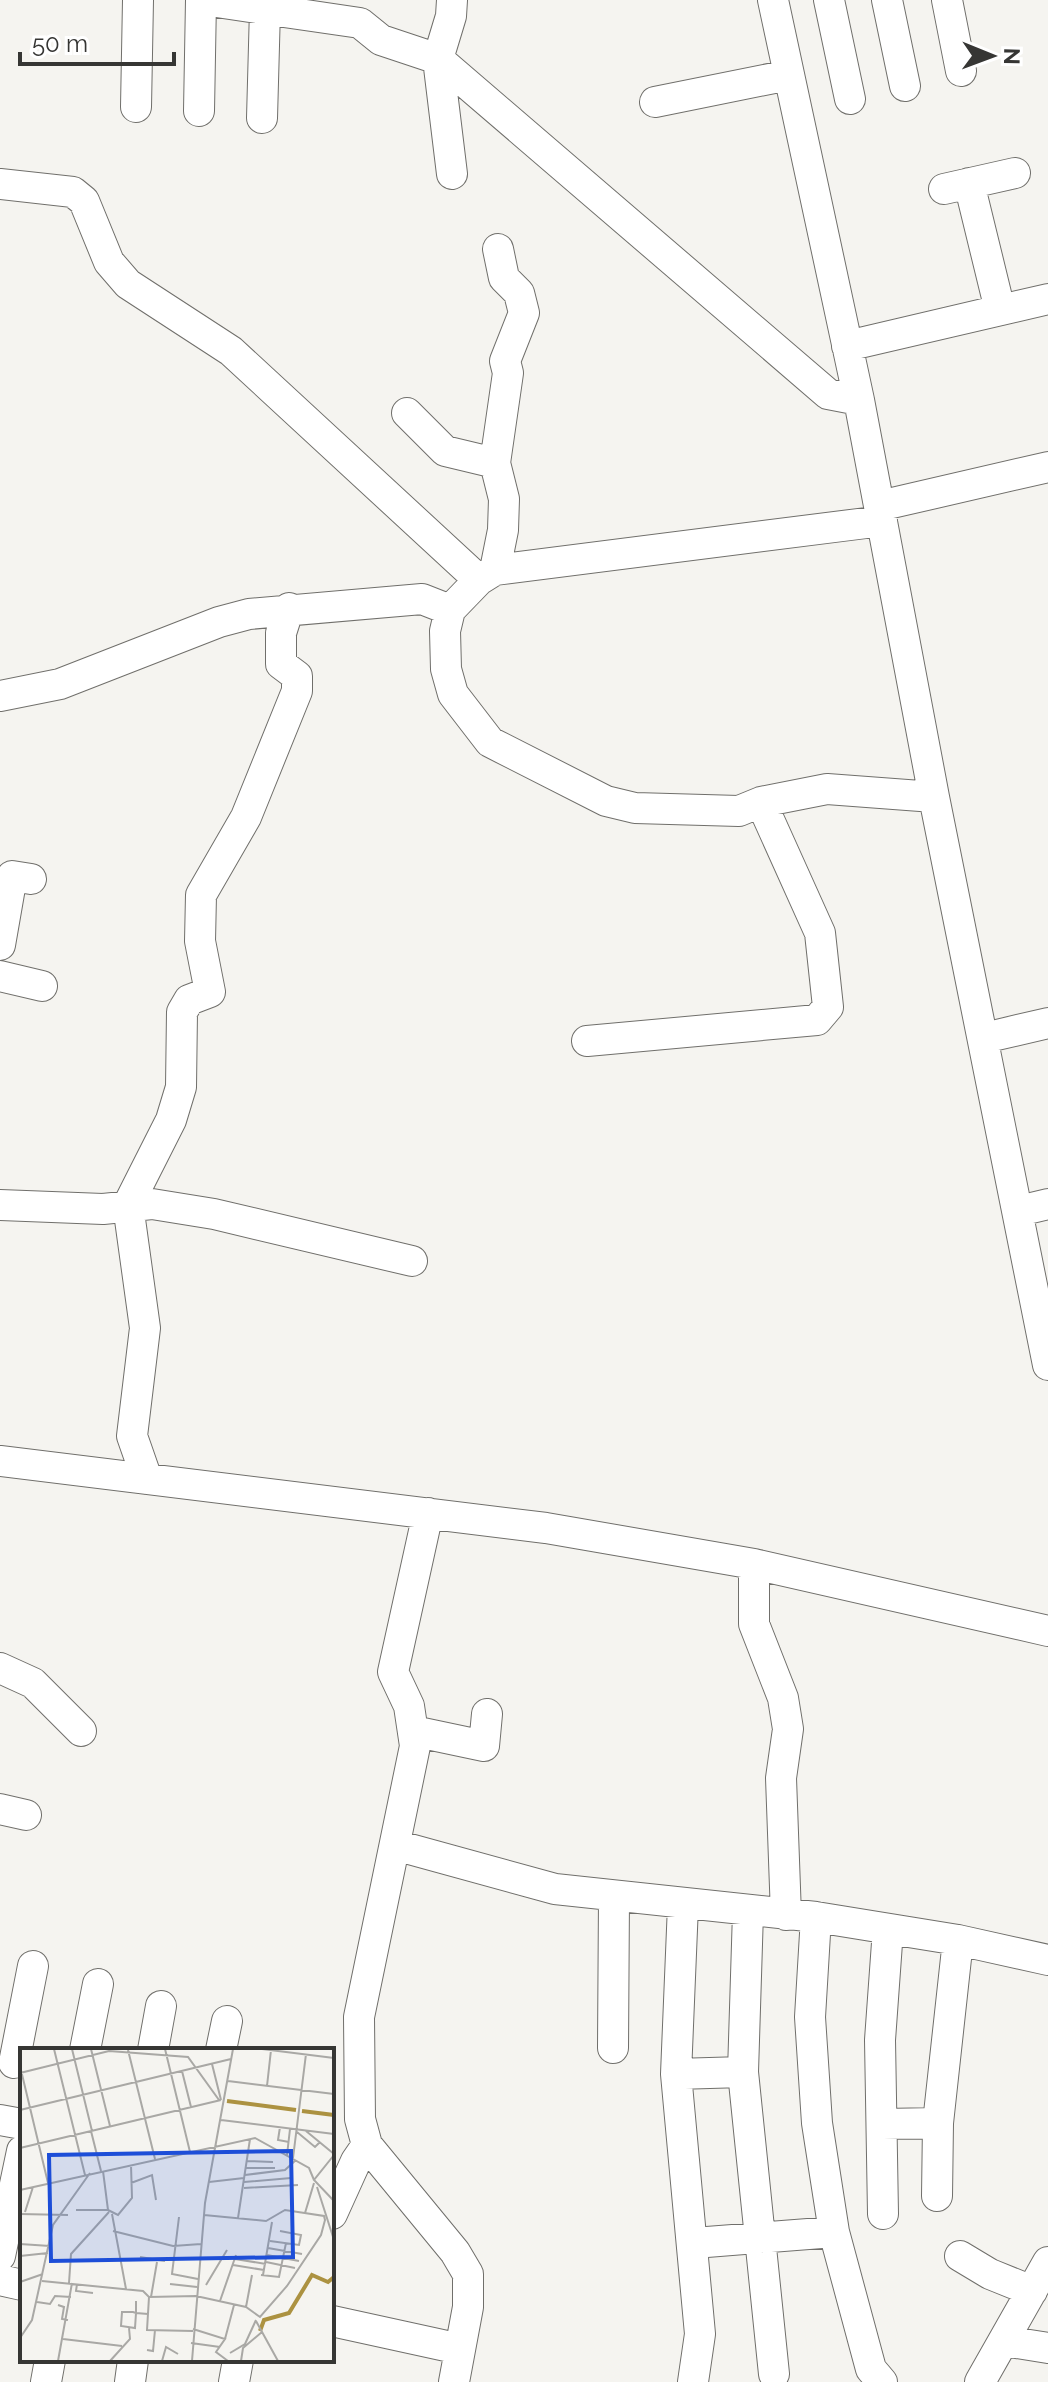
<svg xmlns="http://www.w3.org/2000/svg" width="1048" height="2382" font-family="Raleway,sans-serif">
<style>
.lines{fill:none;stroke-linecap:round;stroke-linejoin:round}
.minor-casing{stroke:#706f6b;stroke-width:32}
.minor{stroke:#fff;stroke-width:30}
.inset-river{fill:none;stroke:#ac9241;stroke-width:4}
.inset-road{fill:none;stroke:#a9a8a5;stroke-width:2}
.view{fill:#1d4ed8;fill-opacity:0.15;stroke:#1d4ed8;stroke-width:4}
.inset-edge{fill:none;stroke:#363634;stroke-width:4}
</style>
<rect width="100%" height="100%" fill="#f5f4f0"/>
<g class="lines">
<defs>
<path id="minor" d="M203,0l157,23 21,17 57,19 390,335 31,6
M452,0l-1,16 -13,43 14,115
M773,0l86,400 75,397 114,568
M829,0l21,99
M887,0l18,86
M947,0l14,71
M655,102l134,-27
M136,107l2,-107
M199,111l2,-111
M262,118l3,-109
M969,183l31,127
M0,184l73,8 11,9 25,61 19,22 103,67 248,229
M944,189l71,-16
M847,346l201,-47
M407,413l38,38 50,12
M879,506l169,-39
M882,521l-387,49 -16,10 -29,30 -5,21 1,38 7,25 37,48 116,59 29,7 104,3 22,-9 66,-13 107,8
M495,570l8,-40 1,-31 -9,-36 13,-90 -3,-12 19,-48 -5,-20 -15,-15 -6,-29
M0,696l60,-12 159,-62 30,-8 173,-15 28,11
M0,945l12,-69 19,3
M0,976l42,10
M984,1038l64,-15
M587,1041l230,-21 11,-13 -8,-74 -59,-131
M0,1205l103,4 49,-5 62,10 198,47
M1019,1211l29,-7
M0,1461l546,67 208,36 294,67
M147,1479l-15,-43 13,-108 -17,-123 43,-85 10,-33 1,-75 7,-12 21,-8 -10,-51 1,-46 45,-78 51,-126v-15l-16,-12v-31l8,-25
M428,1513l-35,159 16,34 6,40 -56,271 1,102 7,26 88,107 13,22v33l-14,75
M754,1564v60l29,74 5,31 -7,49 5,137
M0,1668l33,15 48,48
M413,1731l71,15 3,-32
M0,1809l26,6
M395,1845l160,44 261,28 142,23 90,20
M683,1905l-7,169 24,260 -7,48
M748,1912l-5,160 31,302
M816,1917l-6,100 7,106 17,109 37,137 11,13
M613,2048l1,-151
M85,2050l13,-66
M153,2050l8,-44
M221,2050l6,-29
M14,2063l19,-97
M676,2074l67,-2
M0,2120l22,4
M883,2124l55,-1
M937,2196l1,-73 20,-183
M332,2214l24,-53 11,-16
M883,2214l-3,-174 8,-111
M694,2243l140,-11
M0,2256l22,-105
M960,2256l30,18 42,17
M0,2280l22,5
M332,2321l128,28
M1004,2341l44,7
M46,2382l4,-22
M130,2382l3,-22
M234,2382l4,-22
M980,2382l68,-120"/>
</defs>
<use href="#minor" class="minor-casing"/>
<use href="#minor" class="minor"/>
</g>
<g transform="translate(20 2048)">
<rect width="314" height="314" fill="#f5f4f0"/>
<path class="inset-river" d="M207,53l69,9M282,63l32,4M240,283l4,-11 25,-7 23,-38 16,7 6,-5"/>
<path class="inset-road" d="M34,1l31,126M52,1l20,82M71,1l19,77M145,1l25,103M242,1l72,9M108,2l27,109M192,16l9,36M0,18l28,117M162,23l9,36M0,25l89,-22 79,6 31,43M208,33l106,13M247,38l4,-36M0,62l211,-51M201,72l113,14M260,79l-2,13 11,2M71,83l10,40M286,83l28,23M277,84l18,15 5,-5M0,100l201,-48M267,107l3,-26M314,107l-20,25 20,21M273,110l13,-104M227,113l26,1M226,120h29M83,123l5,39 10,5 14,-17 -1,-33M225,127l40,-5 11,-10M189,134l35,-4M224,134l47,-4M111,135l21,-8 4,25M297,139l17,53M224,140l54,-3M0,142l235,-52 54,30 5,12M56,162h32M5,164l8,-25M285,165l9,-30M0,166l48,1M92,166l14,75M159,169l-7,57 26,5M218,170l12,-79M93,183l60,15 28,-2M250,193l29,4 2,-10 -21,-4M0,196l30,2M248,200l34,6M247,207l32,6M0,208l28,-3M120,209l25,4M215,211l31,5M246,214l29,6M213,217l31,5M241,227l18,2 7,-34M243,227l9,-53M22,233l101,10 6,6 47,-1 50,11 14,10 27,-31 34,-51 4,-15 -1,-4 -39,-6 -19,11 -62,-6M0,234l23,-8M49,235l2,-29 38,-42M57,236l-1,7 17,2M150,236l27,3M186,237l21,-35M129,249l-2,33 46,1M131,249l6,-35M116,253v12l-1,15 -14,-2 1,-14h11l3,1 12,1M200,253l16,-46M17,254l13,2 5,-8 16,1M38,257l6,2 -2,12 6,1M226,259l6,-32M236,273l22,40M173,281l32,10 -9,13 12,9M0,290l12,-18 21,-95 37,-52M43,291l59,7M205,291l9,-34M171,295l29,4M127,302l6,1 2,-21M210,305l15,-9 11,-24M38,313l14,-78M90,313l20,-22 -1,-11M142,313l4,-14 12,7M172,313l13,-158 28,-154M221,313l2,-13 19,-16"/>
<path class="view" d="M271,103l2,106 -242,4 -2,-106z"/>
<rect width="314" height="314" class="inset-edge"/>
</g>
<g transform="translate(992 56) rotate(91)" stroke="#ffffff" stroke-width="6" paint-order="stroke">
<path d="M0-6L14 30L0 20L-14 30Z" fill="#363634"/>
<text y="-12" font-size="22" font-weight="bold" text-anchor="middle" fill="#363634">N</text>
</g>
<path d="M20 52v12h154v-12" fill="none" stroke="#363634" stroke-width="4"/>
<text x="32" y="52" font-size="24" fill="#363634" stroke="#ffffff" stroke-width="6" paint-order="stroke">50 m</text>
</svg>
